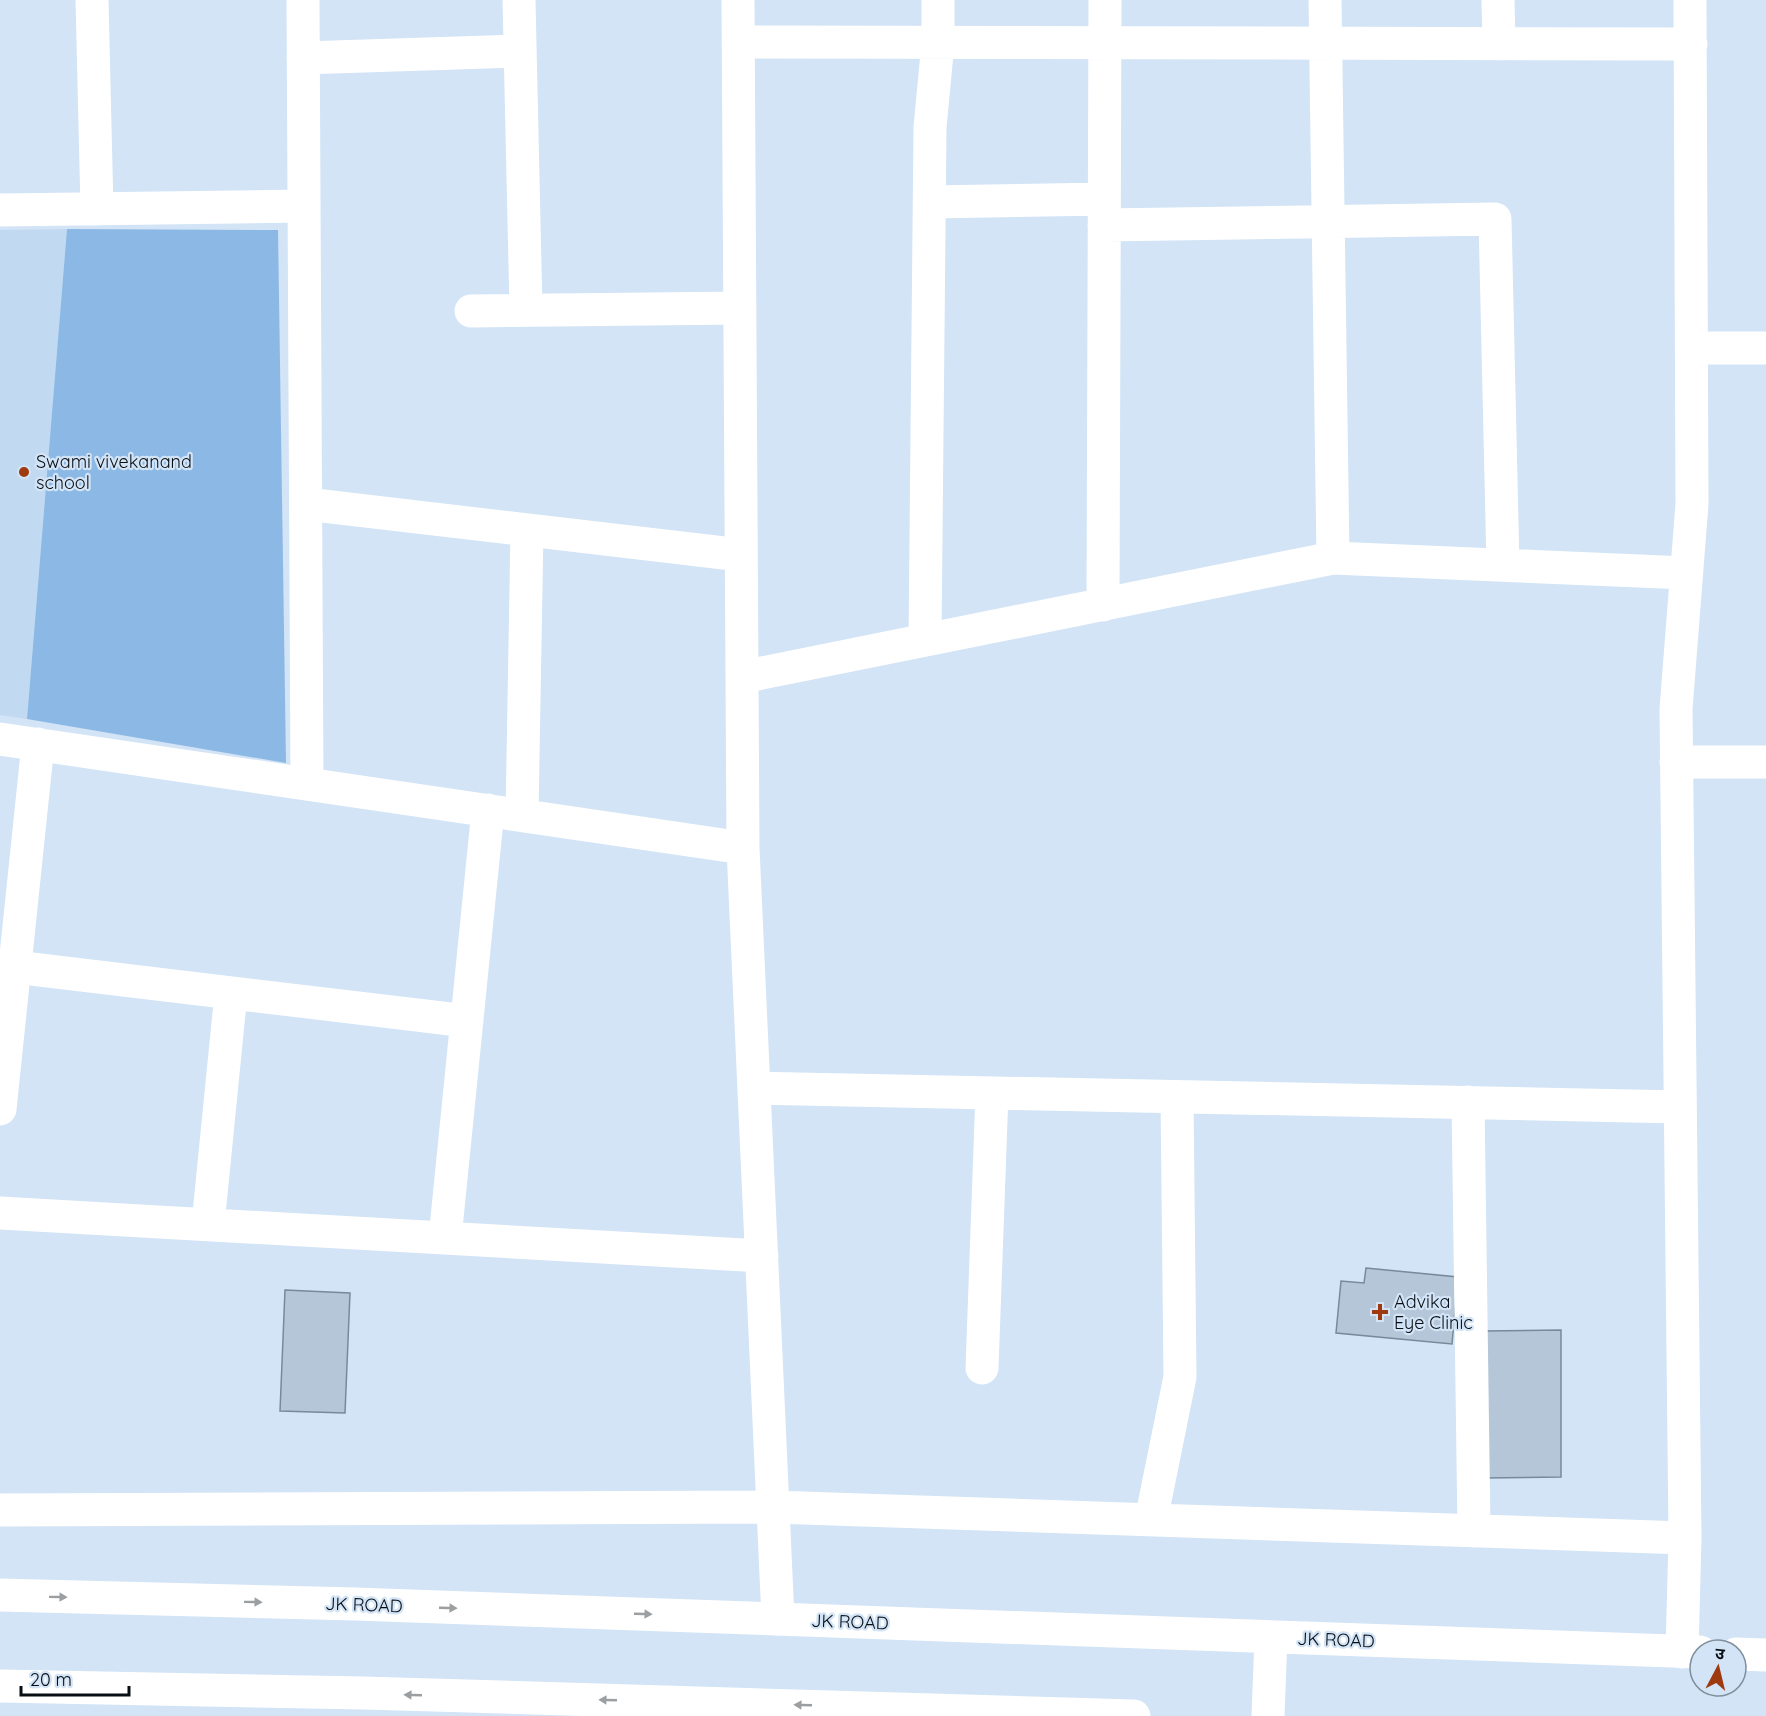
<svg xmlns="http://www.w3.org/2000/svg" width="1766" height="1716" font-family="Quicksand,'Noto Sans Devanagari',sans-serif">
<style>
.built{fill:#c2daf1}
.green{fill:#8cb8e5}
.building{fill:#b5c6d8;stroke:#78899a;stroke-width:1.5}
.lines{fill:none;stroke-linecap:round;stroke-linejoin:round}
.minor{stroke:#fff;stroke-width:33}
.tertiary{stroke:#fff;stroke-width:33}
.oneway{fill:#9c9fa1}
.poi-dot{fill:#9f3910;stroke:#d2e4f6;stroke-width:2}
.labels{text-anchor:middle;stroke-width:4.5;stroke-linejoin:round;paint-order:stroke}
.poi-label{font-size:18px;fill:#080e14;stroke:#d2e4f6;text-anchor:start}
.street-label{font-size:18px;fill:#080e14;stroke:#d2e4f6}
</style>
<rect width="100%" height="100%" fill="#d2e4f6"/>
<path class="built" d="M67,229l-40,490 -27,-4v-485z"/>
<path class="green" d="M67,229l211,1 8,533 -259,-44z"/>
<path class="building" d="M1366,1268l92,9 -6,67 -116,-11 5,-52 23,2z
M285,1290l65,3 -5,120 -65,-2z
M1561,1330v147l-76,1v-147z"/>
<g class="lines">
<path class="minor" d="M92,0l5,209
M303,0l4,784
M519,0l7,310
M738,0l5,848 35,771
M1325,0l8,558
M1498,0l1,44
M739,42l952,2
M303,58l217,-7
M930,202l174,-3
M0,210l304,-4
M1104,225l391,-6 8,346
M471,311l269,-3
M1692,348h74
M306,504l435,51
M1103,605l2,-605
M925,640l5,-513 8,-84v-43
M742,677l591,-119 353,15
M0,739l743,109
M1676,762h90
M522,815l5,-285
M15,967l452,54
M754,1088l926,19
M1468,1102l6,429
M0,1109l38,-365
M0,1213l762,43
M208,1224l23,-231
M445,1238l43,-428
M982,1368l10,-275
M0,1510l773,-3 912,31
M1151,1520l29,-143 -3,-280
M1682,1652l3,-114 -9,-829 16,-205 -2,-504"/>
<path class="tertiary" d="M0,1595l355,9 1345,48
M1736,1654l30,1
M0,1686l364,7 770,23
M1268,1716l3,-79"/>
</g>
<defs><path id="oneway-solid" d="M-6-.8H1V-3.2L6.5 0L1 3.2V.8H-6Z" transform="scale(1.5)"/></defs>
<g class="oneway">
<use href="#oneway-solid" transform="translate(58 1597) rotate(1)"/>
<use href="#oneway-solid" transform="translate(253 1602) rotate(1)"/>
<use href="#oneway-solid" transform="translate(448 1608) rotate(2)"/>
<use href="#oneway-solid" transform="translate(643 1614) rotate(2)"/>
<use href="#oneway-solid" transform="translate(413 1695) rotate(-178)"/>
<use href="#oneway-solid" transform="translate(608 1700) rotate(-178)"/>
<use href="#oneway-solid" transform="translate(803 1705) rotate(-178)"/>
</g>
<g class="poi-dot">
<circle cx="24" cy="472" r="6"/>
<path d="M1377 1303h6v6h6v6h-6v6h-6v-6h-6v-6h6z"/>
</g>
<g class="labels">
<g class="poi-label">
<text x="36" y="468">Swami vivekanand<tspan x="36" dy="21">school</tspan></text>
<text x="1394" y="1308">Advika<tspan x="1394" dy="21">Eye Clinic</tspan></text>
</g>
<g class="street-label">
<text transform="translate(364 1605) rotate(2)" y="6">JK ROAD</text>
<text transform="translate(850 1622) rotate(2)" y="6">JK ROAD</text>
<text transform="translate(1336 1640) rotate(2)" y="6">JK ROAD</text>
</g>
</g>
<g transform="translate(1718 1668) rotate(7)"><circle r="28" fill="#d2e4f6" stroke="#818e9c" stroke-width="1.5"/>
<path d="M0-4.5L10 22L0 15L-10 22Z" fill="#9f3910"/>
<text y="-9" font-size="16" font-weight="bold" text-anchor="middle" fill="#080e14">उ</text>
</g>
<path d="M21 1686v9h108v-9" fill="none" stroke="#080e14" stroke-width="3"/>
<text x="30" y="1686" font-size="18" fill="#080e14" stroke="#d2e4f6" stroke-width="4.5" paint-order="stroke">20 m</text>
</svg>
